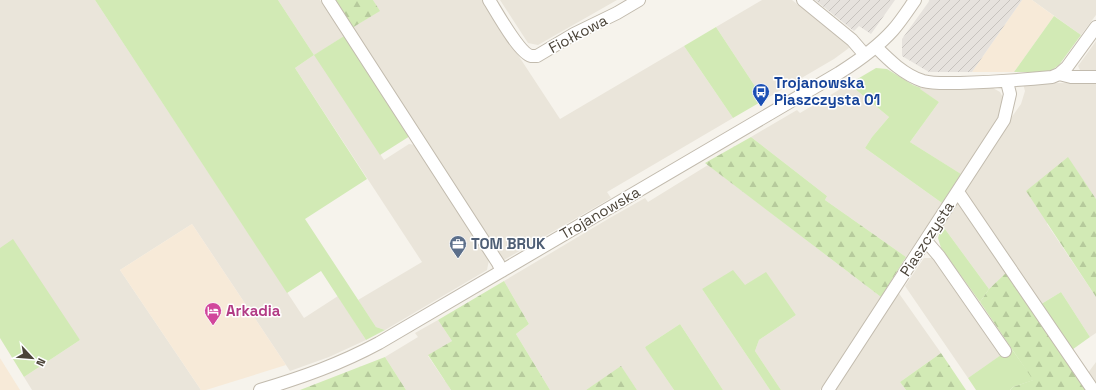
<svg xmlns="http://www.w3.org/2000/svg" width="1096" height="390" font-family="'Space Grotesk',sans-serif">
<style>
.residential{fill:#eae5da}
.commercial{fill:#f7ead8}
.industrial{fill:url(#industrial-furrows)}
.green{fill:#d2eab5}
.forest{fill:url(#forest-firs)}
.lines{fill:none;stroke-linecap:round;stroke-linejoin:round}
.minor-casing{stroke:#c2bbae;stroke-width:14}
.minor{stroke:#fff;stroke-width:12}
.labels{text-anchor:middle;stroke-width:3;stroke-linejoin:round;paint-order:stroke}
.street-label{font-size:15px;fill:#4b4439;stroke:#fff}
.transit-label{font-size:15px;font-weight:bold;fill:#164399;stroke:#fff;text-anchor:start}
.service-label{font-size:15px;font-weight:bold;fill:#4e5e75;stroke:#fff;text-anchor:start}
.hotel-label{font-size:15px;font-weight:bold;fill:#b23c85;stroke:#fff;text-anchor:start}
</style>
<defs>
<pattern id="industrial-furrows" width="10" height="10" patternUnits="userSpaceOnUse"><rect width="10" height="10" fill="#e6e2dd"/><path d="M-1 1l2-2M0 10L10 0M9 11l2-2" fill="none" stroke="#c7c3be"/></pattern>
<pattern id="forest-firs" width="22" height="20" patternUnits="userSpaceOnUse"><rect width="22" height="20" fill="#d2eab5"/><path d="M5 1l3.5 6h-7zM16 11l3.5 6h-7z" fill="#b6ca9c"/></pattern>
</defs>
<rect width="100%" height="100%" fill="#f6f3ec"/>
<path class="residential" d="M0,0h95l209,318 34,-22 28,44 -37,17 -39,14 -98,-147 -72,46 81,120h-169l-8,-13 56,-37 -80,-92z
M278,0h42l24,36 -29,19 69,105 25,-16 7,1 73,115 -2,10 -102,60 -9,-3 -18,-27 64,-38 -127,-194 19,-13z
M373,0h109l78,119 124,-73 49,72 -126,74 4,6 -107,62 -152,-232 27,-17z
M500,0h117l-79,45 -10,-2z
M762,0h30l56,44 1,4 -15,11 -70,41 -48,-73z
M1032,0h64v15l-15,20z
M1096,41v31h-15l-3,-6z
M1096,82v117l-28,-41 -21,66 49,73v36l-6,4 -29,-45 -23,14 -76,-113 34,-54 25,-35 4,-13 -2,-7z
M849,84l40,33 -17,20 -7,11 77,55 -36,54 -81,-57 2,-4 -76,-59 46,-27 3,3z
M930,86l63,2 7,4 4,7 -1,13 -39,64 -54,-34 29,-40 -20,-13 2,-1h10z
M708,165l173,132 -61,93h-39l-26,-39 4,-11 37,-25 -6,-8 -45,-21 -43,3 68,101h-47l-43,-66 -35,23 29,43h-37l-16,-23 -35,23h-36l-34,-56 13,-10 -25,-43 104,-62 37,-21 3,4z
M959,198l49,73 -19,18 -47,-64z
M924,258h8l68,98 -32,22 -63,-92z
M898,292l43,61 -41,29 6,8h-72z
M438,320l14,21 -24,15 23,34h-45l-21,-33 33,-20 -3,-4z
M1096,362v28l-11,-13z"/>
<path class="commercial" d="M1022,0h10l22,16 -40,56h-42z
M192,224l94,141 -80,25h-5l-81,-120z
M0,358l20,32h-20z"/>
<path class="industrial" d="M815,0h80l-24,34 -12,-8 -5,5z
M930,0h92l-50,72h-43l-27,-16v-17z"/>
<path class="green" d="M95,0h183l36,55 30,-19 66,100 -30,19 -66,-100 -19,13 72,111 -62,40 71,108 9,3 -19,10 -45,-69 -34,22z
M1054,16l27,19 -22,30 -10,7h-35z
M716,27l48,73 -31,18 -49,-72z
M876,68l11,1 26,16 8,3 -1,1 19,13 -29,40 51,32 -19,29 -77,-55 7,-11 17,-20 -40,-33z
M942,225l47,64 -9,13 -39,-54 -3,-10z
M13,239l67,101 -56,37 -24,-39v-90z
M733,270l12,15 21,-13 30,43 -37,25 -4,11 26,39h-11l-68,-101z
M1061,292l29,45 -21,15 -31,-46z
M680,324l43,66h-49l-28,-41 -1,-2z
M1011,348l23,32 -21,7 -3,3h-34l-8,-12z"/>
<path class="forest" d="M334,0h39l7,11 -28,17z
M751,137l76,59 -2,4 81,57 -25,40 -176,-134z
M1068,157l28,42v98l-70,-106z
M1008,271l82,119h-80l3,-3 20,-7 -53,-78 9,-13z
M504,281l25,43 -13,10 34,56h-99l-23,-35 24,-14 -14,-21z
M941,353l25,37h-60l-6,-8z
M385,357l21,33h-106z
M621,366l16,24h-51z"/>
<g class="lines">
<defs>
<path id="minor" d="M328,0l170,263 4,8
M489,0c7,11 30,53 42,56 1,0 5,0 6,0l37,-22 43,-21 22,-13
M803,0l49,40 13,15
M876,47c13,13 28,28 47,34 11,3 25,2 37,2 31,-1 61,-3 92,-6l7,-3 12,3h25
M1059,74l8,-7 29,-40
M958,192l135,198
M926,241l13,15 66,95
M260,390c43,-13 80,-26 119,-47l460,-270c19,-12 38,-25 54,-43 8,-9 15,-20 22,-30
M828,390l176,-270 6,-26 -3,-12"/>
</defs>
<use href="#minor" class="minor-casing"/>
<use href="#minor" class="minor"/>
</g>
<defs>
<symbol id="bus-pin" viewBox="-11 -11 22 30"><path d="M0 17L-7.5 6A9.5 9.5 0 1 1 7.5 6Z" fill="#1a4fb4" stroke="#fff"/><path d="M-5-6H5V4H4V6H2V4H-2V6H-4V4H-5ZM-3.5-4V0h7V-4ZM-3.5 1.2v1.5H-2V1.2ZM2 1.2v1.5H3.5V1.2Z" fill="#fff"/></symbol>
<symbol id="office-pin" viewBox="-11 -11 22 30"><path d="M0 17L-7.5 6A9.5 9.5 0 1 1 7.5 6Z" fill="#5c6f8a" stroke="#fff"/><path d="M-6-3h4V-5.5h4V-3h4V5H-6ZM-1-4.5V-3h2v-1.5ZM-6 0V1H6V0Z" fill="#fff"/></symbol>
<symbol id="hotel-pin" viewBox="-11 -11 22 30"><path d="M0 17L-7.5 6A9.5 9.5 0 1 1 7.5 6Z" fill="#d1479c" stroke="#fff"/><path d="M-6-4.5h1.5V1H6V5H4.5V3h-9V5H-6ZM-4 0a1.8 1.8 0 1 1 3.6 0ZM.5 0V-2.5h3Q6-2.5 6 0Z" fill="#fff"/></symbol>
</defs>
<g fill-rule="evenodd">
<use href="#bus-pin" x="751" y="82" width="20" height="27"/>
<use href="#office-pin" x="448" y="234" width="20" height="27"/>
<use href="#hotel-pin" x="203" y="301" width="20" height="27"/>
</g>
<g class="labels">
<g class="street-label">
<text transform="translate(578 34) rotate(-28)" y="5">Fiołkowa</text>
<text transform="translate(600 213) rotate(-30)" y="5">Trojanowska</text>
<text transform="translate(927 239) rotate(-57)" y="5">Piaszczysta</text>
</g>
<g class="transit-label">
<text x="774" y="88">Trojanowska<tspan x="774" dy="17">Piaszczysta 01</tspan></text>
</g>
<g class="service-label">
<text x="471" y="249">TOM BRUK</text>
</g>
<g class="hotel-label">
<text x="226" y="316">Arkadia</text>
</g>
</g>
<g transform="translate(32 358) rotate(116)" stroke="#ffffff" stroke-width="3" paint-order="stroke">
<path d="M0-3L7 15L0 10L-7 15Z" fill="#4b4439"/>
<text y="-6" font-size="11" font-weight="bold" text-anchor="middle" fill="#4b4439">N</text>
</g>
</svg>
